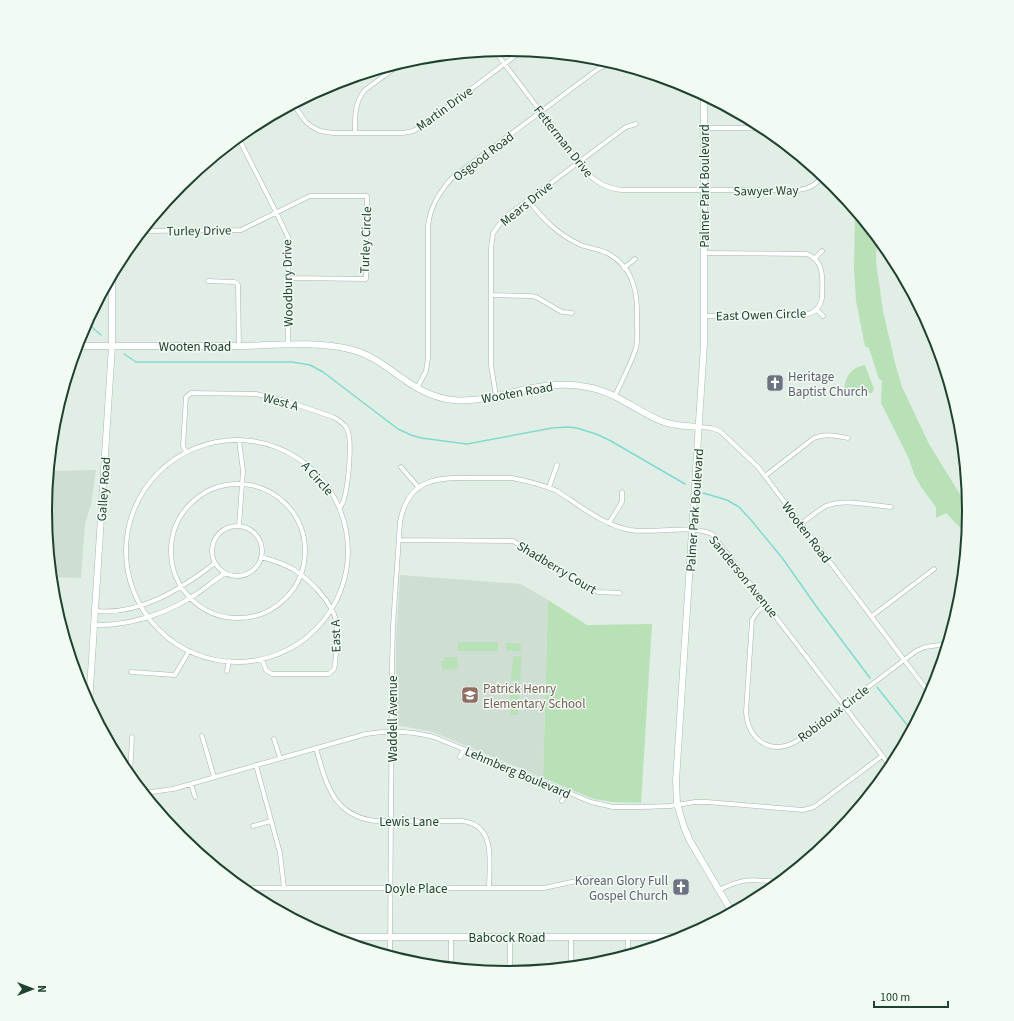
<svg xmlns="http://www.w3.org/2000/svg" width="1014" height="1021" font-family="'Source Sans 3',sans-serif">
<style>
.built{fill:#cfded3}
.green{fill:#b8e1b8}
.lines{fill:none;stroke-linecap:round;stroke-linejoin:round}
.stream{stroke:#83d9d1;stroke-width:1.5}
.street-casing{stroke:#a3b7ab;stroke-width:5}
.secondary-casing{stroke:#a1bead;stroke-width:7}
.street{stroke:#fff;stroke-width:4}
.secondary{stroke:#fff;stroke-width:6}
.labels{text-anchor:middle;stroke-width:3;stroke-linejoin:round;paint-order:stroke}
.street-label{font-size:13px;fill:#1f412f;stroke:#f2faf4}
.worship-label{font-size:13px;fill:#5b616d;stroke:#f2faf4;text-anchor:start}
.education-label{font-size:13px;fill:#785e54;stroke:#f2faf4;text-anchor:start}
.rim{fill:none;stroke:#1f412f;stroke-width:2}
</style>
<rect width="100%" height="100%" fill="#e1eee5"/>
<path class="built" d="M96,470l-5,35 -6,19 -4,54 -29,-1 -7,-67 4,-39z
M400,575l121,9 27,16 -5,178 -110,-46 -37,-7v-84z"/>
<path class="green" d="M855,209l22,28 -1,25 7,49 12,52 7,24 27,57 40,65 -2,26 -21,-22 -10,5v-11l-15,-20 -7,-13 -5,-15 -28,-56 1,-22 -3,-2 -10,-31 -4,-2 -9,-45 -2,-33z
M865,365l9,24 -2,4 -28,-1c1,-15 6,-24 21,-27z
M548,600l39,25 65,-1 -11,179 -29,-1 -18,-3 -51,-21z
M458,642h40v9h-40z
M506,643h11l4,2v6l-15,-1z
M513,656l9,1 -2,24 -9,-1z
M444,657h13l1,12 -16,1 -1,-9 3,-1z
M511,684h9l-2,31h-8z"/>
<g class="lines">
<path class="stream" d="M86,322l15,13
M124,354l12,8h156l18,3 13,7 75,57 13,6 10,3 46,6 85,-16 16,-1 9,1 19,6 15,7 74,43
M703,493l24,7 12,7 12,13 32,39 33,47 54,72
M877,687l34,43"/>
<defs>
<path id="street" d="M494,50l93,123c10,10 20,16 35,17h176c11,-1 19,-5 25,-15
M293,104l13,18 5,4 9,5 13,2h70l10,-2 9,-5 101,-76
M704,128h61
M355,133c0,-16 -1,-30 10,-43l38,-28
M238,137l38,75 12,25v108
M528,200c15,19 30,35 53,45 8,3 18,4 26,8 27,14 31,40 30,68 0,9 1,19 -1,27 -5,16 -14,32 -21,48
M142,231l99,-1 69,-34h57l-1,83 -78,-1
M704,253l103,1c19,8 15,26 15,44 -2,10 -9,16 -19,17l-98,1
M815,258l7,-7
M624,268l11,-9
M208,281l26,1 3,1 1,2 1,61
M491,295l40,1 5,1 26,15 10,1
M816,309l7,7
M417,388l9,-17 2,-13v-132c2,-19 11,-34 24,-48l146,-109 15,-7
M496,396l-5,-31v-117l2,-15 11,-15 122,-91 10,-3
M699,427l12,1 9,3 38,36 172,227
M239,440l4,31 -4,55
M126 551a111 111 0 1 1 222 0a111 111 0 1 1-222 0Z
M186,452l-3,-6 3,-49 5,-4 65,1 30,7 47,16c6,3 11,6 14,12 6,12 1,57 -3,70 0,3 -2,5 -4,8
M401,467l18,21
M765,476l49,-38c12,-5 22,-2 34,0
M171 551a67 67 0 1 1 134 0a67 67 0 1 1-134 0Z
M549,487l8,-22
M609,523l13,-21v-10
M801,524c8,-6 16,-13 25,-18 18,-8 47,0 65,1
M212 551a25 25 0 1 1 50 0a25 25 0 1 1-50 0Z
M399,540l114,1 85,51 22,1
M261,557c11,3 23,7 32,12 16,10 40,34 43,52 2,14 0,30 -1,44l-1,4 -5,5h-57l-6,-4 -4,-11
M767,604l-9,7 -6,9 -6,92c2,28 25,44 51,29l119,-90 9,-4 22,-3
M96,611c45,4 85,-22 119,-48
M872,616l62,-47
M94,625c35,1 72,-11 101,-30 10,-7 20,-15 30,-22
M227,671l2,-10
M131,672l44,3 14,-24
M202,736l12,41
M274,739l6,19
M316,748c10,36 17,68 60,73h86c35,4 27,42 27,67
M460,757l4,-8
M256,765l24,88 4,35
M130,775l2,-38
M191,784l4,13
M144,793l29,-4 193,-55c23,-4 45,-3 68,3l157,65 22,5h30l27,-1 25,-4h12l96,8 11,-3 68,-51
M562,801l5,-9
M253,826l18,-5
M242,888h302l46,-10
M719,890c24,-12 33,-11 59,-8
M451,937v30
M510,937v35
M571,938v28
M628,938v15
M390,956l2,-292 1,-38 7,-104c8,-42 34,-45 71,-44 13,0 27,0 41,0 15,3 30,6 45,13 22,14 46,34 73,39 26,4 57,-6 82,4l179,233"/>
<path id="secondary" d="M704,94v250l-28,437 1,23 7,23 6,14 42,71
M77,346c55,0 110,0 165,0 34,-1 75,-5 107,3 40,9 59,46 104,51 16,2 32,-2 48,-5 29,-7 57,-14 86,-8 29,5 48,23 74,34 12,5 25,5 38,6
M89,704l23,-358v-72
M329,937h355"/>
</defs>
<use href="#street" class="street-casing"/>
<use href="#secondary" class="secondary-casing"/>
<use href="#street" class="street"/>
<use href="#secondary" class="secondary"/>
</g>
<defs>
<symbol id="church-square" viewBox="-11 -11 22 22"><rect x="-9" y="-9" width="18" height="18" rx="4" fill="#6b7280" stroke="#f2faf4"/><path d="M-1.2-6h2.4v3.5h3.3v2.4h-3.3V6h-2.4V-.1h-3.3v-2.4h3.3Z" fill="#fff"/></symbol>
<symbol id="school-square" viewBox="-11 -11 22 22"><rect x="-9" y="-9" width="18" height="18" rx="4" fill="#8d6e63" stroke="#f2faf4"/><path d="M0-5L7-2L0 1L-7-2ZM-4 1L0 2.5L4 1V4Q0 6-4 4Z" fill="#fff"/></symbol>
</defs>
<g fill-rule="evenodd">
<use href="#church-square" x="765" y="373" width="20" height="20"/>
<use href="#school-square" x="460" y="685" width="20" height="20"/>
<use href="#church-square" x="671" y="877" width="20" height="20"/>
</g>
<g class="labels">
<g class="street-label">
<text transform="translate(444 108) rotate(-36)" y="5">Martin Drive</text>
<text transform="translate(564 141) rotate(52)" y="5">Fetterman Drive</text>
<text transform="translate(483 156) rotate(-37)" y="5">Osgood Road</text>
<text transform="translate(704 186) rotate(-90)" y="5">Palmer Park Boulevard</text>
<text transform="translate(766 190) rotate(-1)" y="5">Sawyer Way</text>
<text transform="translate(526 203) rotate(-39)" y="5">Mears Drive</text>
<text transform="translate(199 230) rotate(-1)" y="5">Turley Drive</text>
<text transform="translate(365 240) rotate(-88)" y="5">Turley Circle</text>
<text transform="translate(287 283) rotate(-91)" y="5">Woodbury Drive</text>
<text transform="translate(761 314) rotate(-2)" y="5">East Owen Circle</text>
<text x="195" y="351">Wooten Road</text>
<text transform="translate(517 392) rotate(-10)" y="5">Wooten Road</text>
<text transform="translate(281 401) rotate(15)" y="5">West A</text>
<text transform="translate(318 478) rotate(48)" y="5">A Circle</text>
<text transform="translate(103 489) rotate(-86)" y="5">Galley Road</text>
<text transform="translate(694 510) rotate(-86)" y="5">Palmer Park Boulevard</text>
<text transform="translate(807 532) rotate(53)" y="5">Wooten Road</text>
<text transform="translate(557 567) rotate(31)" y="5">Shadberry Court</text>
<text transform="translate(744 576) rotate(51)" y="5">Sanderson Avenue</text>
<text transform="translate(335 636) rotate(-92)" y="5">East A</text>
<text transform="translate(833 713) rotate(-37)" y="5">Robidoux Circle</text>
<text transform="translate(392 719) rotate(-90)" y="5">Waddell Avenue</text>
<text transform="translate(518 772) rotate(23)" y="5">Lehmberg Boulevard</text>
<text x="409" y="826">Lewis Lane</text>
<text x="416" y="893">Doyle Place</text>
<text x="507" y="942">Babcock Road</text>
</g>
<g class="worship-label">
<text x="788" y="381">Heritage<tspan x="788" dy="15">Baptist Church</tspan></text>
<text x="668" y="885" text-anchor="end">Korean Glory Full<tspan x="668" dy="15">Gospel Church</tspan></text>
</g>
<g class="education-label">
<text x="483" y="693">Patrick Henry<tspan x="483" dy="15">Elementary School</tspan></text>
</g>
</g>
<path d="M0 0H1014V1021H0ZM52 511a455 455 0 1 1 910 0a455 455 0 1 1-910 0Z" fill="#f2faf4" fill-rule="evenodd"/>
<path class="rim" d="M52 511a455 455 0 1 1 910 0a455 455 0 1 1-910 0Z"/>
<g transform="translate(32 989) rotate(90)" stroke="#f2faf4" stroke-width="3" paint-order="stroke">
<path d="M0-3L7 15L0 10L-7 15Z" fill="#1f412f"/>
<text y="-6" font-size="11" font-weight="bold" text-anchor="middle" fill="#1f412f">N</text>
</g>
<path d="M874 1001v6h74v-6" fill="none" stroke="#1f412f" stroke-width="2"/>
<text x="880" y="1001" font-size="12" fill="#1f412f" stroke="#f2faf4" stroke-width="3" paint-order="stroke">100 m</text>
</svg>
